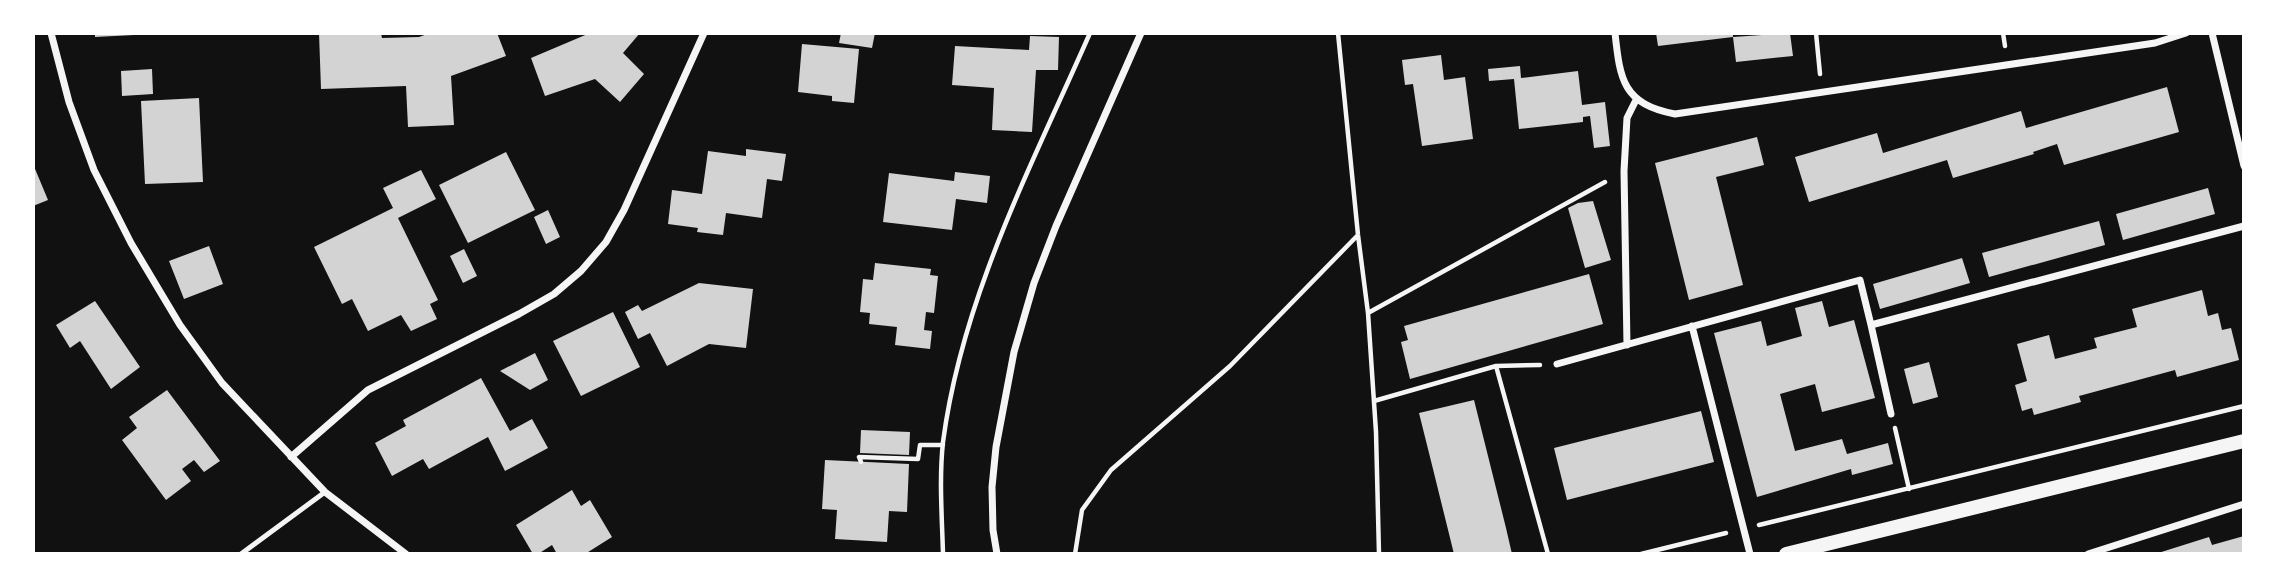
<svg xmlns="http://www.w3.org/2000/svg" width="2277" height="587" font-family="Figtree,sans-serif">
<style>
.building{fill:#d3d3d3}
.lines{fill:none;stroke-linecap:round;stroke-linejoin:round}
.path{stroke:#f5f5f5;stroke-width:4.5}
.service{stroke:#f5f5f5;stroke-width:5}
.minor{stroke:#f5f5f5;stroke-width:7}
.secondary{stroke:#f5f5f5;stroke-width:14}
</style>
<rect width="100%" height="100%" fill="#111"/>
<path class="building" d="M95,33h39v2l-39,2z
M319,33h62l1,5 37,-1 11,-4h67l9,23 -55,20 3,49 -46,2 -2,-41 -85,3z
M590,33h50l-17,20 21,21 -24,28 -25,-23 -50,17 -14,-38z
M841,33h34l-3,15 -33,-5z
M1656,33h77v4l57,-4 3,23 -57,6 -3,-25 -75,9z
M1030,36l29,1 -1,33h-22l-4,62 -40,-2 2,-42 -42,-3 3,-39 74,4z
M802,44l57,5 -5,54 -22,-2v-5l-34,-4z
M1441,55l3,25 21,-3 8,62 -51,7 -9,-62 -8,1 -3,-25z
M1520,66l1,12 57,-7 4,34 23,-3 5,44 -16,2 -4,-32 -7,1v5l-64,7 -5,-50 -25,2 -1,-12z
M152,69l1,25 -31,2 -1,-25z
M2167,87l12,45 -115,33 -7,-21 -24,8 1,2 -81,24 -6,-18 -138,42 -14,-45 82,-24 6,20 138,-42 5,17z
M199,98l4,84 -58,2 -4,-83z
M1757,137l7,28 -48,12 27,108 -54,15 -34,-137z
M746,149l40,5 -4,27 -15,-2 -5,39 -36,-5 -3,22 -26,-3 1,-4 -30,-4 4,-34 30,4 6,-43 38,5z
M506,152l29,58 -67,33 -29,-58z
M33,164l15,36 -15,6z
M421,170l15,29 -38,19 40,82 -8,4 7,15 -26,12 -10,-16 -33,16 -16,-32 -10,5 -28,-57 79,-39 -10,-20z
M955,172l35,4 -3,27 -31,-4 -4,31 -69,-8 6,-49 65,8z
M2208,188l7,26 -92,26 -7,-26z
M1593,201l18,59 -26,8 -17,-60 10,-5z
M548,210l12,27 -14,7 -12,-27z
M2099,221l6,24 -116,32 -7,-24z
M209,246l14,38 -39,15 -15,-38z
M464,249l13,27 -14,7 -13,-27z
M1962,258l8,25 -90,26 -7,-25z
M875,263l56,6 -1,6 8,1 -4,37 -8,-1 -2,18 8,1 -2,18 -35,-4 2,-18 -28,-3 1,-11 -10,-1 3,-33 10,1z
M1589,274l14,50 -193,55 -9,-37 7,-2 -4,-14z
M699,283l54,6 -7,59 -37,-4 -42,22 -17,-33 -12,6 -13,-27 13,-7 4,6z
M2202,290l6,26 10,-3 4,17 9,-2 8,32 -62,17 -2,-7 -96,26 2,6 -47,13 -2,-7 -10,3 -7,-26 12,-4 -10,-37 32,-9 6,24 42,-11 -3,-10 43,-11 -5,-18z
M95,301l45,66 -29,22 -31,-48 -10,7 -14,-23z
M1822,301l7,26 25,-7 21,78 -53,14 -7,-28 -35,10 15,57 47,-12 5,15 41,-11 5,21 -41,11 -1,-6 -94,28 -43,-164 47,-12 6,25 35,-10 -7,-28z
M613,312l27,55 -59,29 -28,-55z
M535,353l13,27 -18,10 -30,-19z
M1929,362l9,35 -25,7 -9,-35z
M481,378l29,53 22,-12 16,29 -43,23 -17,-34 -59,32 -6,-10 -31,17 -17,-33 31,-17 -3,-6z
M167,390l53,71 -16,11 -10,-12 -12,9 9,12 -25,19 -44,-60 15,-12 -8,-11z
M1474,400l32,128 6,26h-58l-22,-89 -13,-52z
M1701,411l13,51 -147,38 -13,-52z
M861,430l49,2 -1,23 -49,-2z
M825,460l84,4 -2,48 -18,-1 -2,31 -52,-3 2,-29 -15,-1z
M572,490l9,16 9,-6 22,37 -27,17h-28l-5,-9 -14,9h-5l-17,-29z
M2244,536v18h-89l54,-17 3,8z"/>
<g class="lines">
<path class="path" d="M1338,33l20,202 10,78 8,119 3,122
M1816,33l4,41
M2003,33l2,13
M1368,313l237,-131
M1496,366l52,188
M1374,401l122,-35 44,-1
M1895,428l14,61
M861,462l-2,-5 59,2 2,-14h23
M1759,525l485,-119
M943,554c-1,-37 -4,-75 0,-112 19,-145 89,-277 147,-409
M1075,554l7,-44 29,-40 119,-104 127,-130
M1641,554l85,-21"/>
<path class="service" d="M241,554l84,-62"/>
<path class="minor" d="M51,33l18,69 25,68 37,73 49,82 42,58 103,109 81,62
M1615,33c5,47 8,71 60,81l480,-71 31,-10
M2212,33l32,133
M1692,326l58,228
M1627,345l-3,-174 3,-53 9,-18
M1557,364l303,-84 11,45
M1891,414l-20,-89 373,-99
M291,457l77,-67 151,-76 35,-20 27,-23 25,-29 18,-32 80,-177
M997,554l-4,-24 -1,-43 4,-40 18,-95 20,-69 22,-57 85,-193
M2088,554l156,-50"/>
<path class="secondary" d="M1786,554l458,-113"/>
</g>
<rect width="2277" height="587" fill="none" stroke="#ffffff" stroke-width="70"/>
</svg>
